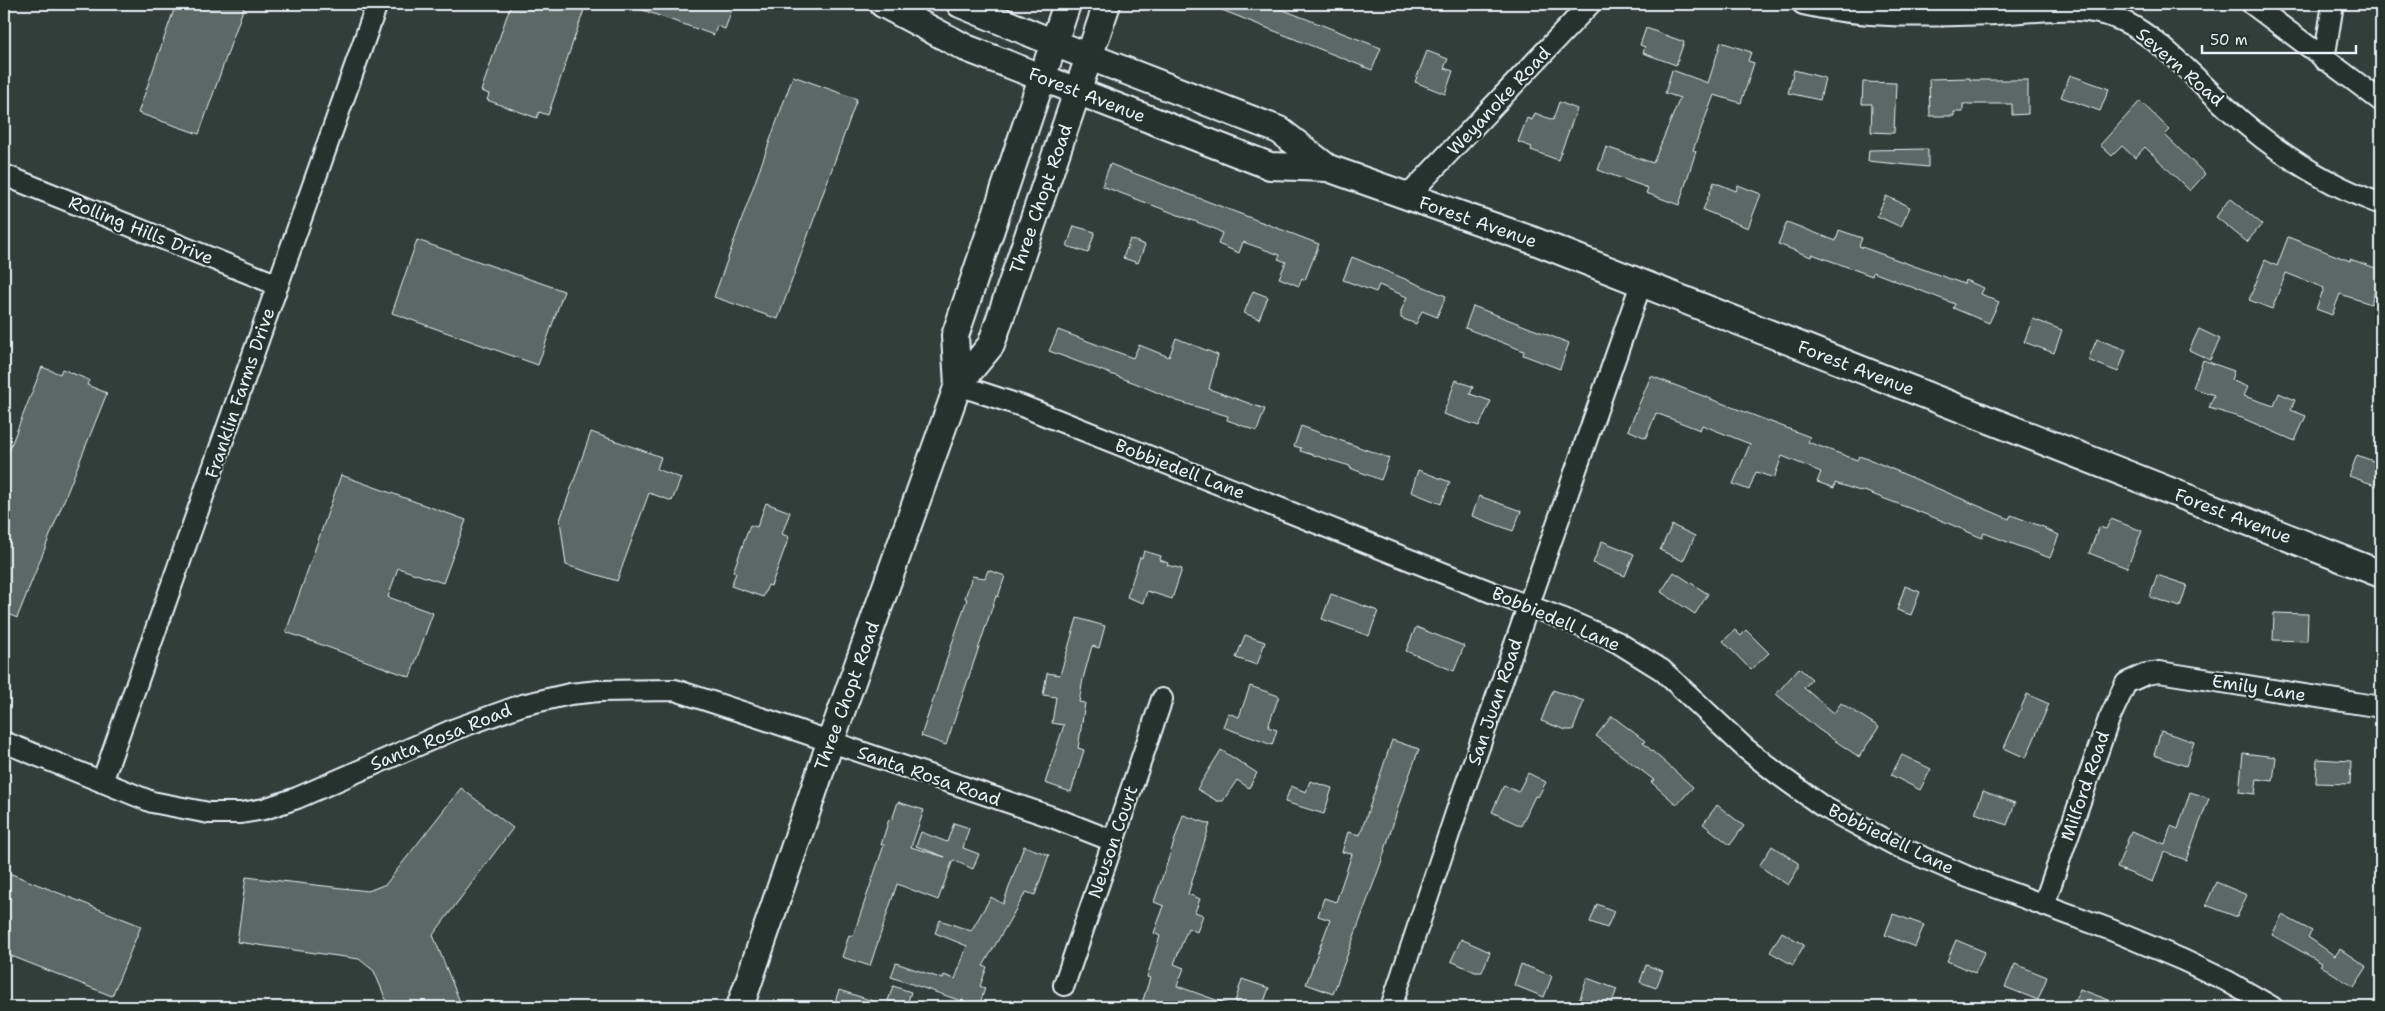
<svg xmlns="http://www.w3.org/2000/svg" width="2385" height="1011" font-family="'Shantell Sans',sans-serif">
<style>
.building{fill:#5c6865;stroke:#e8f1f8}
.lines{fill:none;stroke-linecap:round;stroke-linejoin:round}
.minor-casing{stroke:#e8f1f8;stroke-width:24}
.major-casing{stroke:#e8f1f8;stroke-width:30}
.minor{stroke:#26332d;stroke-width:20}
.major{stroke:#26332d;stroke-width:26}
.labels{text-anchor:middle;stroke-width:4.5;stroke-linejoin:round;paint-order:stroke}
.street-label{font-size:18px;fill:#e8f1f8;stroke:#26332d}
</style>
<rect width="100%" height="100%" fill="#323e39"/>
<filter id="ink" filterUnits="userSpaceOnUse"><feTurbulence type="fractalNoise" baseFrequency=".02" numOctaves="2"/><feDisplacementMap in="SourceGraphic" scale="10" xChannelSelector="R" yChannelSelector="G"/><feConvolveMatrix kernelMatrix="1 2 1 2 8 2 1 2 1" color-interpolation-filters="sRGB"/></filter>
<g filter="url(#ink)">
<path class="building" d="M176,4h69l-46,130 -61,-21z
M511,4h75l-38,111 -9,-3 -2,6 -50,-18 2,-6 -8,-3z
M631,4h103l-9,25 -8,-3 -3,9 -83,-29z
M1207,4h61l113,44 -9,22z
M1646,28l38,14 -8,23 -33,-12 2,-6 -5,-2z
M1721,42l30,10 -3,9 6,2 -13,40 -27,-8 -21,55 3,1 -17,54 -33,-12 2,-5 -50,-18 8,-23 47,16 27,-65 -15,-5 7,-23 36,13z
M1427,51l21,8 -4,9 9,3 -8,23 -30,-12z
M1794,70l31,8 -5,22 -32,-7z
M2070,75l39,14 -9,22 -39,-14z
M793,76l64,23 -79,220 -64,-22z
M1970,78v2h58v34l-16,1v-11h-49v8h-9v4h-24l-1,-37z
M1863,82l33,1 -2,50 -23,-1 1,-28h-10z
M2140,101l30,29 -5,5 40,39 -15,17 -45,-44 -10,11 -13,-12 -10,10 -12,-11z
M1559,102l18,7 -19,51 -27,-10 1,-3 -14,-5 9,-24 5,2 3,-7 18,7z
M1928,149v18l-60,-6 1,-11z
M1110,164l209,80 -14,36 -3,-2 -3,8 -20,-8 7,-16 -8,-3 2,-4 -37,-13 -4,11 -21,-9 4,-11 -7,-4 -113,-43z
M1714,182l22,9 2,-6 23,9 -13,34 -45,-18z
M1886,196l24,11 -9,20 -24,-11z
M2230,198l32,26 -15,18 -31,-25z
M1787,222l49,19 3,-11 23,8 -3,8 105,38 1,-4 19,8 -3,6 18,8 -10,21 -36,-15 2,-4 -82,-32 -1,4 -60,-22 -1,3 -33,-13z
M1074,226l21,6 -7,21 -21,-7z
M2288,237l62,24v-2l31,11 -10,34 -31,-10 -8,21 -16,-6 8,-21 -38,-15 -14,36 -23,-9 16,-40 12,6z
M1130,239l15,6 -7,18 -15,-5z
M417,240l147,51 -26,74 -146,-52z
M1352,257l94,39 -9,21 -15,-6 -6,13 -15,-6v-7l6,-14 -28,-12 -3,7 -33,-12z
M1253,291l15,6 -9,22 -15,-6z
M1473,306l96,37 -9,26 -37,-14 1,-4 -59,-23z
M2033,319l29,11 -8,23 -30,-11z
M2199,329l21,10 -10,21 -21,-10z
M1058,330l75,28 6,-13 30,12 7,-19 42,17 -9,34 56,20 -8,22 -30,-11 1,-4 -51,-15 -42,-18 -86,-32z
M2097,339l29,11 -8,22 -30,-12z
M2203,360l31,11 -3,9 17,7 -4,9 30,10 5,-13 16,7 -4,10 15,6 -11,25 -53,-23 -33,-10 5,-13 -21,-7z
M42,367l18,7 2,-5 27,11 -2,5 20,8 -90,225 -13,-6v-149z
M1651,376l159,61 -2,5 49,18 2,-4 12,4 138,59 2,-4 35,13 -1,1 14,6 -9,23 -66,-25 -2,5 -39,-17 -79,-30 -1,1 -28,-9 -1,5 -17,-6 4,-10 -39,-16 -8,22 -18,-6 -7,18 -16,-6 17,-40 -48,-19 -2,5 -44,-17 -10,25 -18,-8z
M1456,380l17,7 -3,7 21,7 -12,25 -36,-12z
M1301,426l88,32 -8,22 -31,-12v-2l-50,-15 1,-3 -7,-2z
M591,432l70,25 -4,12 24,9 -9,23 -23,-8 -32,88 -51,-16 -6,-45z
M2357,455l24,9v23l-32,-11z
M1418,470l32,12 -9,22 -30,-12z
M341,475l125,45 -23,63 -45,-15 -10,29 45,16 -23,64 -124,-45z
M1479,496l42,15 -8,20 -41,-15z
M766,503l24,9 -8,22 7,3 -18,49 -3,-1 -5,12 -32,-11 5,-13 -3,-1 17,-47 7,2z
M2111,519l31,12 -15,37 -38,-15 10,-26 7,2z
M1672,525l23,11 -12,25 -23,-11z
M1602,541l32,13 -9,22 -32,-13z
M1144,551l17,5 -1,4 8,3 -1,2 15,4 -10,30 -25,-8 -4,12 -16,-6 13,-40 2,1z
M988,570l17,6 -7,21 -2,-1 -50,149 -25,-9 46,-137 -2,-1 7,-22 13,2z
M1674,572l34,22 -13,20 -34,-22z
M2157,575l30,10 -7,22 -30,-10z
M1905,586l15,6 -9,23 -14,-5z
M1331,594l47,17 -9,25 -47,-17z
M2274,613l34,1 -1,27 -34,-1z
M1077,618l28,8 -6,22 -7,-2 -9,33 -4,23 6,1 -7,45 6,2 -13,42 -26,-9 19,-58 -12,-2 4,-26 -13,-2 4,-22 13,2z
M1416,627l48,19 -10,25 -48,-20z
M1735,630l6,6 5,-6 23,23 -18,17 -28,-29z
M1245,635l20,7 -8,23 -21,-7z
M1799,668l13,11 -8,9 30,25 7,-10 38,24 -20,30 -41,-28 -42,-35z
M1250,686l29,10 -11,31 9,3 -5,15 -49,-18 5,-14 11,4z
M1553,690l31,11 -11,29h-7l-25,-9z
M2027,694l22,10 -23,54 -22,-10z
M1612,716l33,25 -2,2 50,44 -16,18 -26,-23 3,-2 -58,-44z
M2161,731l33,11 -8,24 -32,-11z
M1392,740l27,9 -17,46 -21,68 -48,131 -27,-10 24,-64 -12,-4 6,-18 12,4 16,-48 -10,-2 6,-20 12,3z
M1221,750l36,23 -8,15 -12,-8 -14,21h-6l-20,-12z
M2243,753l33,4 -3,24 -16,-2 -2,15 -16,-2z
M1902,755l29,14 -11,21 -29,-15z
M2317,759l34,2 -1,23 -34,-1z
M1528,773l18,9 -8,15 -3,-1 -14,30 -29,-14 12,-27 14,7z
M1310,781l22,7 -8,26 -39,-12 6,-16 15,6z
M461,788l52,40 -80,107 29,72h-73l-15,-36 -15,-12 -122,-17 9,-65 122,14 18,-7z
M1983,791l32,12 -8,22 -32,-12z
M2190,792l19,6 -23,62 -22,-8 -11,30 -36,-14 14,-37 34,13 6,-18 7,3z
M898,802l26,8 -13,37 34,10 -29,-11 5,-14 26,10 7,-19 15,5 -6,20 16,6 -6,15 -20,-9 -15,40 -41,-16 -27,82 -28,-9 7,-22 4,1 31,-91h-3l8,-26 3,1z
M1717,805l27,21 -14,19 -27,-21z
M1183,815l27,9 -22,70 12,5 -5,13 8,3 -6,17 -9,-4 -14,36 10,4 -7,18 53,19 -1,2h-75l-12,-4 8,-25 -3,-1 13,-41 -6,-3 10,-27 -10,-4z
M1024,846l25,9 -14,40 -9,-3 -43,74 4,1 -7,19 5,2 -6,19 -88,-30 5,-14 47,16 1,-4 11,4 12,-33 -32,-13 5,-13 31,11 20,-34 12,7z
M1772,846l26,17v6l-10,16 -29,-19z
M4,871l137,55 -29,70 -108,-43z
M2216,882l31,13 -10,22 -31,-12z
M1597,904l17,7 -7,17 -17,-6z
M1893,914l31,11 -9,22 -30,-12z
M2282,915l30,16 -4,6 27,19 5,-7 27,18 -13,20 -34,-22 2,-2 -50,-28z
M1782,932l22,13 -11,20 -23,-13z
M1461,939l29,13 -8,20h-7l-24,-11z
M1956,940l29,12 -10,21 -28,-12z
M1521,964l31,12 -8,21 -30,-12z
M2015,964l32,13 -9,23 -33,-13z
M1646,965l17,6 -7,17 -16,-6z
M1587,978l30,11 -7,18h-33z
M1242,979l27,9 -7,19h-11l-16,-5z
M893,986l18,6 -5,15 -18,-6z
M2080,989l44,17v1h-52z
M839,990l43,14v3h-49z"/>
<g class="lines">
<defs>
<path id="minor" d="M1803,4c63,15 128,12 192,10 40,-2 85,-11 123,5 37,14 79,61 108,88 46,43 96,76 155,97
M2252,4l129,97
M2324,60l9,-56
M4,175l274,110
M1407,197l183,-193
M958,385l64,21 474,188 68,25 53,23 45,28 83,78 34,27 43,31 73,39 73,32 141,52 74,31 44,21 45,26
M4,742l148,60 57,11h32l23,-4 33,-11 158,-69 67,-24 48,-11 29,-3 76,-1 95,31 282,96 61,24
M102,782l275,-778
M2044,904l65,-185 17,-36 20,-9 13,-2 222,35
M1064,985l98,-286
M1391,1007l67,-200 183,-523"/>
<path id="major" d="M883,4l83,44 304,118 58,2
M960,4l94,39 225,87 49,38 204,72 849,334
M958,385l-3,-49 112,-332
M740,1007l90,-264 128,-358 33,-40 116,-341"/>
</defs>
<use href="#minor" class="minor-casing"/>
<use href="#major" class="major-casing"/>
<use href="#minor" class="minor"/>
<use href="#major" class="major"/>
</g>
</g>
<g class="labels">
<g class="street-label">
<text transform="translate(2180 67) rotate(41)" y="6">Severn Road</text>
<text transform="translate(1087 95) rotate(21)" y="6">Forest Avenue</text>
<text transform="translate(1499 101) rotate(-47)" y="6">Weyanoke Road</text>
<text transform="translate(1041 199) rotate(-71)" y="6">Three Chopt Road</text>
<text transform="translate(1478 222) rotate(19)" y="6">Forest Avenue</text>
<text transform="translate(141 230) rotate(22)" y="6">Rolling Hills Drive</text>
<text transform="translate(1856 368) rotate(21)" y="6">Forest Avenue</text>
<text transform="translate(240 393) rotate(-71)" y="6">Franklin Farms Drive</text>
<text transform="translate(1180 469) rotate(21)" y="6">Bobbiedell Lane</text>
<text transform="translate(2233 516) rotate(21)" y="6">Forest Avenue</text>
<text transform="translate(1556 619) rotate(23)" y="6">Bobbiedell Lane</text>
<text transform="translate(2259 688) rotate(9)" y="6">Emily Lane</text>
<text transform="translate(847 696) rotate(-70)" y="6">Three Chopt Road</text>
<text transform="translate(1495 702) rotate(-71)" y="6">San Juan Road</text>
<text transform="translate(441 737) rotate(-22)" y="6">Santa Rosa Road</text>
<text transform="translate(929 776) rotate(19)" y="6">Santa Rosa Road</text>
<text transform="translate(2085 786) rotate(-71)" y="6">Milford Road</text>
<text transform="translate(1891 839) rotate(26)" y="6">Bobbiedell Lane</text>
<text transform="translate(1113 842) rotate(-71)" y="6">Neuson Court</text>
</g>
</g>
<rect width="2385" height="1011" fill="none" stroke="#26332d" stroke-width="20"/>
<rect x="10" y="10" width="2365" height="991" fill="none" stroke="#e8f1f8" stroke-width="2" filter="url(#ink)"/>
<path d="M2202 45v8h154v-8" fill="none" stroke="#e8f1f8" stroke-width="2.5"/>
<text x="2210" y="45" font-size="15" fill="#e8f1f8" stroke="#26332d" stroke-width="4" paint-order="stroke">50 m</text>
</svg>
